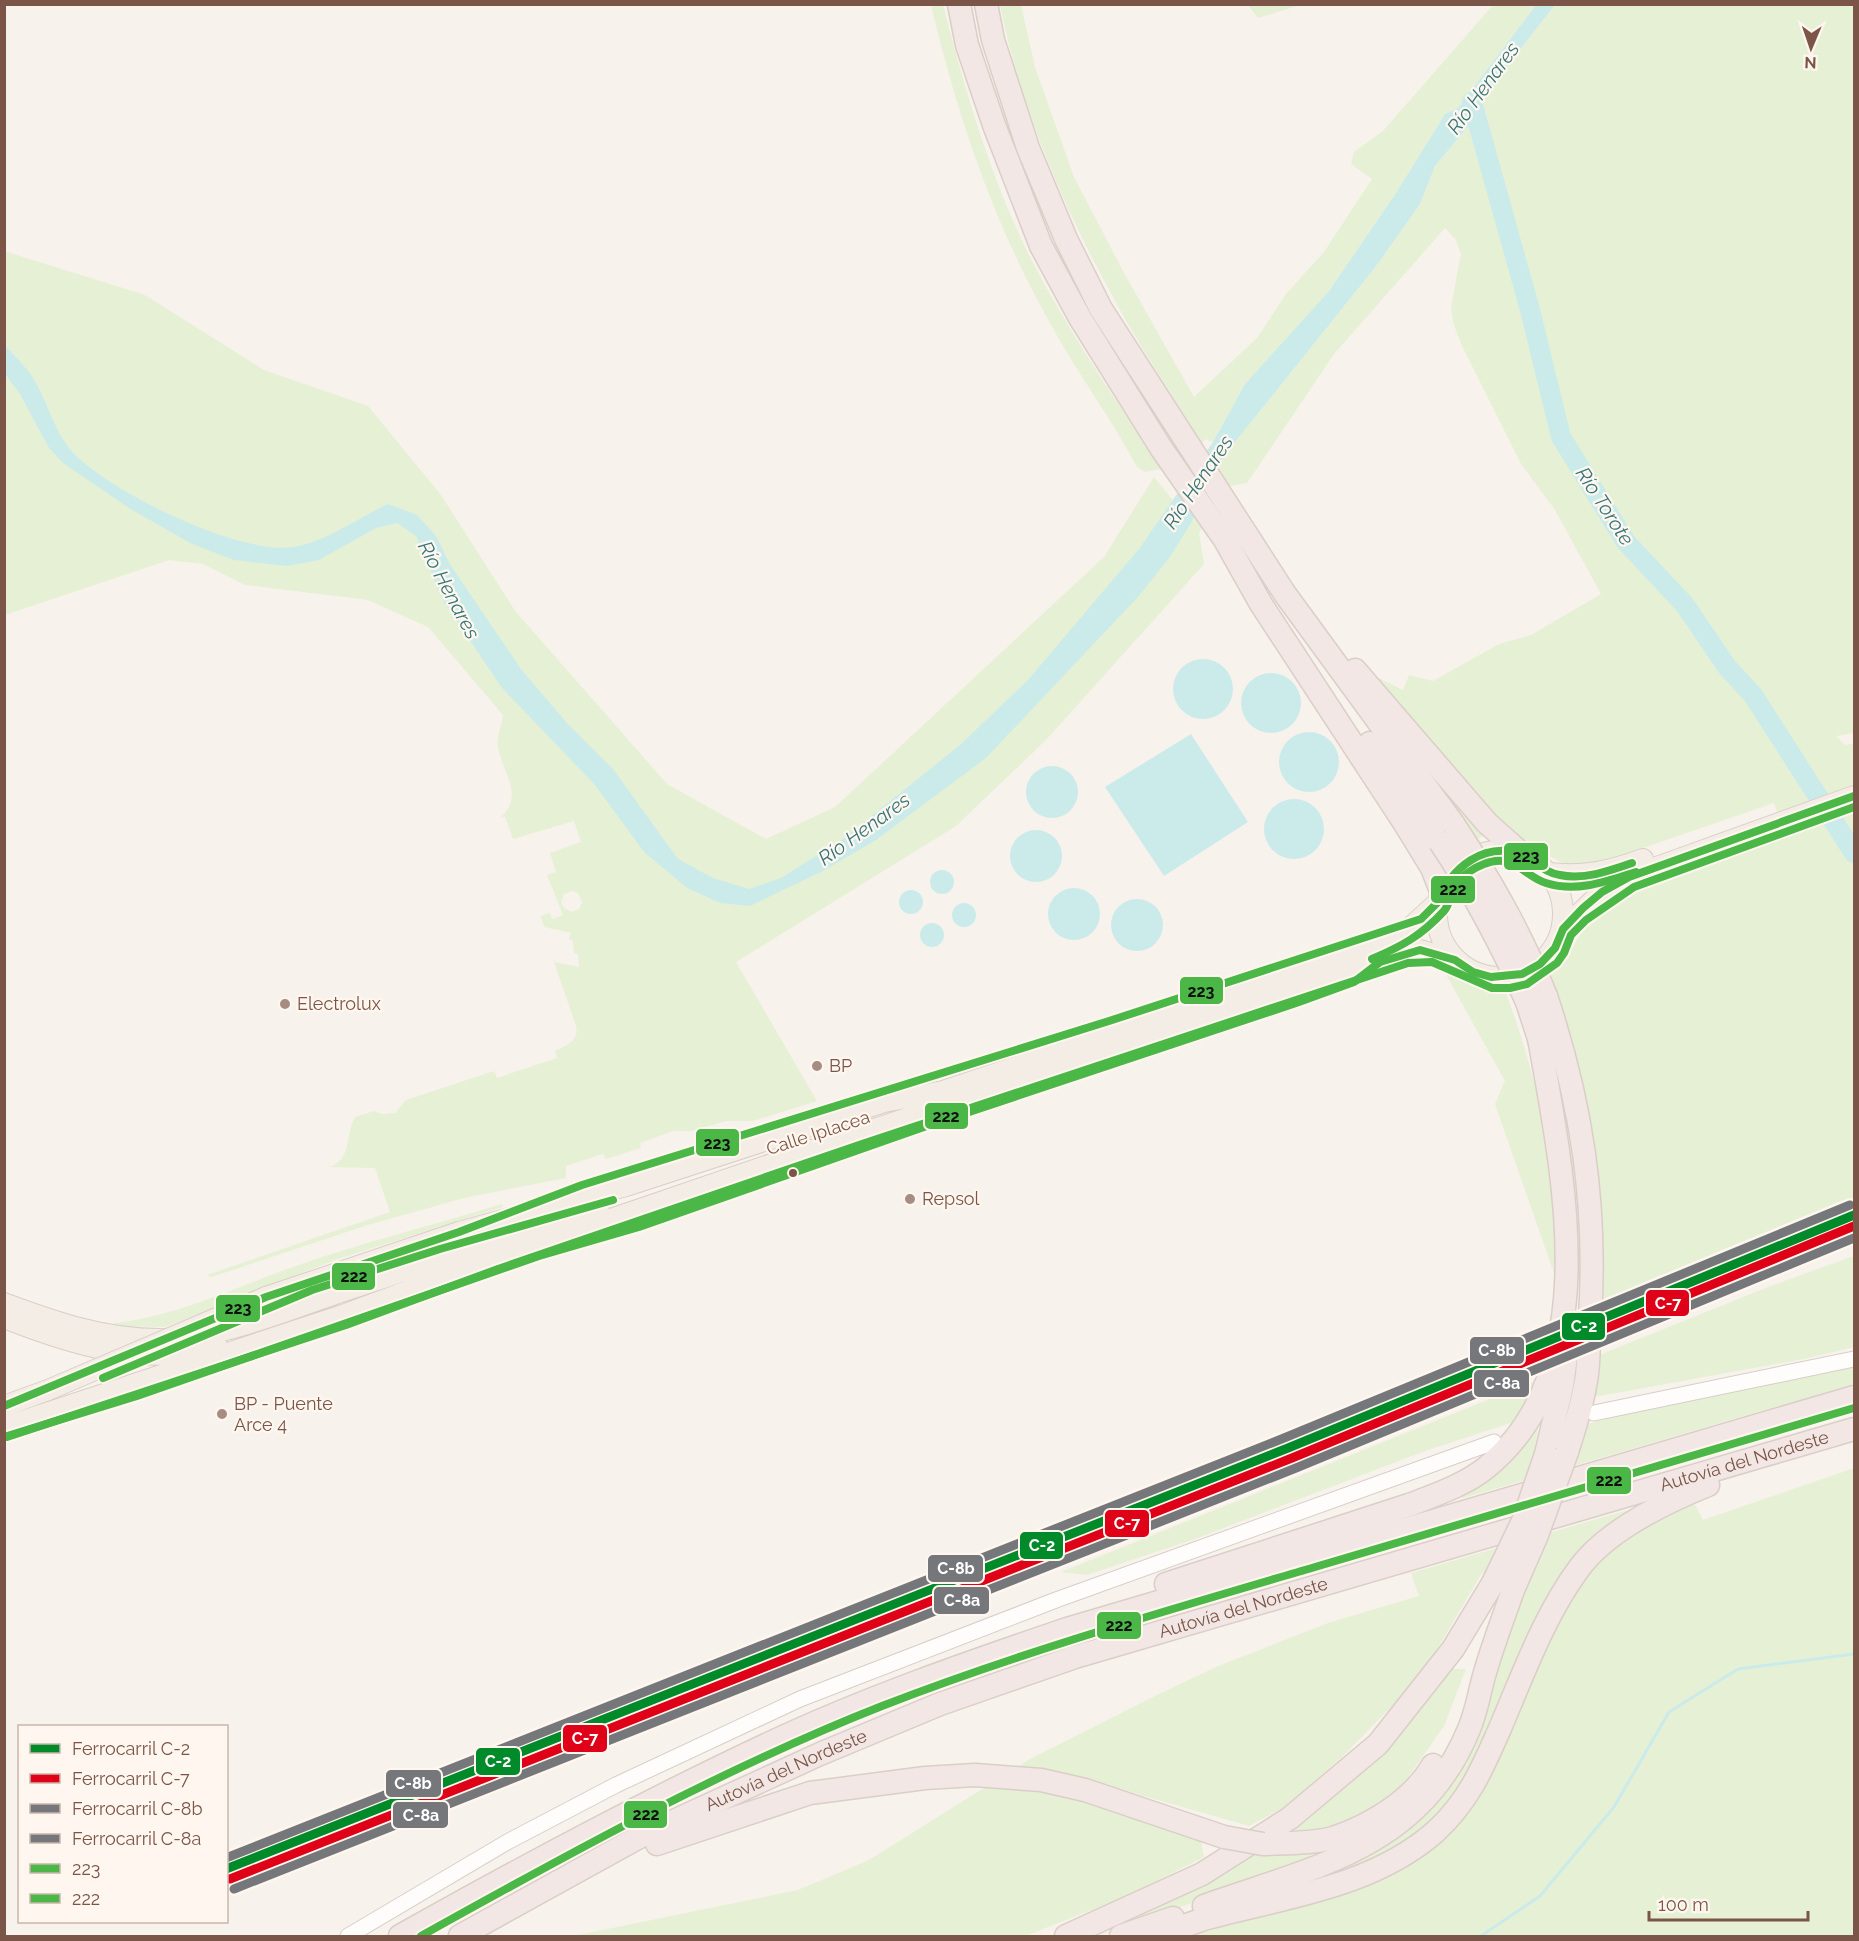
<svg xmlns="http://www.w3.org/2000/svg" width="1859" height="1941" font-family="Raleway,sans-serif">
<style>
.green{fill:#e6f0d5;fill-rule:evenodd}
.water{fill:#cbebeb}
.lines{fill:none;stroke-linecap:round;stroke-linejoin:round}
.stream{stroke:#cbebeb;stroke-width:3}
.river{stroke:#cbebeb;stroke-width:20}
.minor-casing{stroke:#d8cec8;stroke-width:17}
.major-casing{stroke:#dacec8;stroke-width:22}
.highway-casing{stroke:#dacec8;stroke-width:25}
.minor{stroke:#fefdfc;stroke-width:15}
.major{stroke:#f3ede6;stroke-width:20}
.highway{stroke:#f2e7e4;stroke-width:22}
.major-bridge-casing{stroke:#dacec8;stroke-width:22;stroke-linecap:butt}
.highway-bridge-casing{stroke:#dacec8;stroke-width:25;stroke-linecap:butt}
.major-bridge{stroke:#f3ede6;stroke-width:20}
.highway-bridge{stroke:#f2e7e4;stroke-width:22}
.bus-1-casing{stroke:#fff7ef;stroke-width:12}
.bus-2-casing{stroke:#fff7ef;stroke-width:12}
.bus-1{stroke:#4ab747;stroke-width:8}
.bus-2{stroke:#4ab747;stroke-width:8}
.rail-1-casing{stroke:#fff7ef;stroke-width:14}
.rail-2-casing{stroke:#fff7ef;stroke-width:14}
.rail-3-casing{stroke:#fff7ef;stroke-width:14}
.rail-4-casing{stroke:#fff7ef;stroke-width:14}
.rail-1{stroke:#008a29;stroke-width:9}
.rail-2{stroke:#de0118;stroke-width:9}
.rail-3{stroke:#76777a;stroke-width:9}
.rail-4{stroke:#76777a;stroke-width:9}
.poi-dot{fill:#a78c81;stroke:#fff7ef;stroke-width:2}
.bus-dot{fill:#7b5547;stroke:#fff7ef;stroke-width:2}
.labels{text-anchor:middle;stroke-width:4.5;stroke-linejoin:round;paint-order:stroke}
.poi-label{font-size:18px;fill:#7b5547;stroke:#fff7ef;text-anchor:start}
.street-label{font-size:18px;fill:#7b5547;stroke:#fff7ef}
.water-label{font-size:20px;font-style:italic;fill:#36767a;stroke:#fff7ef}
.line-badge{stroke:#fff7ef;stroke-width:2}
.badge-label{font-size:16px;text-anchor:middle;font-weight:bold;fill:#fff}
.pale-badge-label{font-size:16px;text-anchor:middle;font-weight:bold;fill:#111}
</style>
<rect width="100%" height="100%" fill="#f8f2ec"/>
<path class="green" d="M931,5h12c22,84 46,168 84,246 38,76 88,147 134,218l-16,3 -8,-5c-26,-49 -60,-94 -87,-144 -56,-99 -93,-208 -119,-318z
M1000,5h21l14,62 39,110 49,94 71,126 63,-59 29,-44 38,-42 48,-73 -21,-15 3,-12 29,-21 110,-126h43l-78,103 -13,6 -47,76 -69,101 -84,93 -32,58 -8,-3 -3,4c-32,-52 -67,-103 -95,-157 -48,-89 -87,-182 -107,-281z
M1248,5h53l-43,13z
M1555,5h299v728l-18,3 9,9 9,-2v459l-251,105c0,-43 -1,-87 -4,-129 -6,-70 -28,-136 -48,-202l13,-14 25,-42 23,-17 171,-75 -9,-25 -169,58 -21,5h-16l-63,-34 -130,-156 28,14 6,-15 24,6 66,-37 32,-9 70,-41 -46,-84 -34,-46 -60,-120 -8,-22 -2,-16 10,-52 -5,-14 -11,-12 -111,126 -87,129 -18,3 -30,47 5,31 -158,176 -90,86 -220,136 81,139 -64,20h-27l-34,10h-19l-33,12 1,5 -35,11 -3,-5 -37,12v12l-102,20 -96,27 -141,47 -16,5 -4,-2 183,-63 -15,-44 -46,-1c23,-6 16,-33 26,-50l19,-6 8,3 13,-1 11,-13 88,-29 3,7 60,-20 -2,-7c11,-5 24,-10 21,-25l-22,-64 25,5 -1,-13 -4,-1 -1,-12 -4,-2 2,-6 -26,-6 -5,-11 10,-3 2,6 11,-4 -16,-40 9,-3 -6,-19 31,-11 -7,-21 -61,18 -8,-22 -5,1c25,-22 3,-45 -2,-70 -2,-11 4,-23 5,-33l-75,-88 -60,-27 -123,-15 -42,-21 -34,-4 -164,55 -1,-364 141,44 119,75 104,36 73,89 75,117 151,172 99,55 69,-32 269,-250 50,-80 37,46 32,-66 154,-192 43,-61 15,-38 40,-48 20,-37zM572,891l6,2 4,9 -3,7 -7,3 -8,-4 -3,-6 3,-8z
M1367,690l123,142 -14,8z
M1445,973l39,15 21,2c25,69 45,140 51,213 2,27 1,55 2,82l-63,-181 10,-23z
M502,1204l1,3 -168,53 -170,67 -50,-1 -1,-3c64,-7 122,-36 182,-57 68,-24 137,-41 206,-62z
M1854,1256v91l-50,12 -210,38 1,-26 -65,22 -13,28 -92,30 -230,88 -108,36 -26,-3 712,-287z
M1854,1367v17l-391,114 -9,-3 86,-79 -6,36 49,-8 5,-20 36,-10z
M1854,1468v468h-663l148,-42 66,-26 41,-34 36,-41 24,-51 27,-78 40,-77 47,-47 71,-43 12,23z
M1652,1503l-65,49 -135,254 -70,57 -157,48 184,-85 95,-188 19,-46 -41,-19 -46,78 -37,48 -54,55 -60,53 -36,19 -151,-43 -82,6c65,7 124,30 185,52l3,16 -79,40 -100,39h-452l225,-46 71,-30 161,-101 129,-65 57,-27 112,-44 91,-27 -8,-23z
M1453,1669h13l-22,57 -44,63 -91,64 29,-6 -104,41 -135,48 97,-47 48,-28 51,-36 85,-71z"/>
<path class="water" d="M1536,5h19l-60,76 -20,37 -40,48 -15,38 -43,61 -154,192 -32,66 -21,34 -32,40 -152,161 -110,82 -53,31 -73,35 -30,-3 -33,-15 -43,-36 -49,-67 -93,-97 -58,-86 -28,-66 -19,-13 -21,5 -57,32 -32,6 -53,-6 -42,-16 -60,-34 -69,-47 -14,-15 -29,-54 -15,-20 -1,-30c11,13 25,25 32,39 12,21 18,46 33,65 33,41 171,108 224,99 33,-5 65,-29 95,-43l29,11 19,21 15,30 70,103 45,53 47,47 65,90 35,19 36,11 32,-11 62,-39 117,-94 67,-64 112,-132 74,-107 32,-58 84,-93 69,-101 47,-76 13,-6z
M1173 689a30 30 0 1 1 60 0a30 30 0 1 1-60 0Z
M1241 703a30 30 0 1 1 60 0a30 30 0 1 1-60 0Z
M1279 762a30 30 0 1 1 60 0a30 30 0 1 1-60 0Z
M1191,734l57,88 -84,54 -59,-89z
M1026 792a26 26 0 1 1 52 0a26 26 0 1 1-52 0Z
M1264 829a30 30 0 1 1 60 0a30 30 0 1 1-60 0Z
M1010 856a26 26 0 1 1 52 0a26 26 0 1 1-52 0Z
M930 882a12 12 0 1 1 24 0a12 12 0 1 1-24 0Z
M1048 914a26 26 0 1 1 52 0a26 26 0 1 1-52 0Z
M899 902a12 12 0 1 1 24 0a12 12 0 1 1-24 0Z
M1111 925a26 26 0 1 1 52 0a26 26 0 1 1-52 0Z
M952 915a12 12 0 1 1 24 0a12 12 0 1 1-24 0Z
M920 935a12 12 0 1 1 24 0a12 12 0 1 1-24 0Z"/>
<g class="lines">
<path class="stream" d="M1481,1936l59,-40 74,-89 55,-95 69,-43 116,-15"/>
<path class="river" d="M1472,102l58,208 31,127 65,105 59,63 42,62 26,28 101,158"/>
<defs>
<path id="minor" d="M1594,1413l260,-54
M348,1936l161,-95 107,-56 184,-86 256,-99 438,-158"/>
<path id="major" d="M1437 914a63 63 0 1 1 126 0a63 63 0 1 1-126 0Z
M1549,873c35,4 61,-2 94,-14
M1563,929l39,-37 27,-15 225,-81
M266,1297l193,-65 167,-46 258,-84 59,-11 431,-144 28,-12 35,-32
M4,1303c51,19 100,36 155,36 59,0 121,-26 176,-45 88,-29 176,-59 264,-88
M4,1318c69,27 140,50 213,28
M4,1406l44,-16
M4,1427l339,-112 151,-56 365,-125 521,-172 40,-12 35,10"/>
<g id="highway">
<path d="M959,4l8,41 27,80 47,121 39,72 81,130 64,92 36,64 144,220 27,44 9,23"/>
<path d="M986,4l7,36 35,108 38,91 35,70 184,285 169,231"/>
<path d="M1355,670l132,153 36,32"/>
<path d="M1370,743l70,99"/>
<path d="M1546,996c36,108 51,208 44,322 -2,22 0,47 -5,68 -4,23 -11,44 -18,66"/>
<path d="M1527,1002l16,49"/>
<path d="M1546,1454l16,-68 5,-37"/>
<path d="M1166,1584l243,-79c26,-10 56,-20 78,-38 120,-98 75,-298 52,-429"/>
<path d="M657,1844l153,-51 115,-15 50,-3 66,5 44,10 139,47"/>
<path d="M1263,1844c22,-1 47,0 70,-6 37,-12 80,-38 100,-73"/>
<path d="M1204,1906c109,-39 216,-57 265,-177 7,-16 10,-35 15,-53 8,-29 19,-57 29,-86"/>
<path d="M400,1936c121,-68 244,-134 370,-193 96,-45 197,-80 297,-114l787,-232"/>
<path id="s1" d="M460,1936l181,-100 179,-82 120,-50 135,-47 779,-228"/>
<path d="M1066,1936l136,-62 88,-56 88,-74 75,-95 40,-66"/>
<path d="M1121,1936l52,-18"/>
<path d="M1157,1936c16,-5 31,-12 47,-17 79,-22 167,-31 231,-87 34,-31 48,-65 66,-106 23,-54 44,-112 79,-159 28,-37 86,-65 128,-82"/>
</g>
</defs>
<use href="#minor" class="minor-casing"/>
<use href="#major" class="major-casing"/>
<use href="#highway" class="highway-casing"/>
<use href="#minor" class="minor"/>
<use href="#major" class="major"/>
<use href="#highway" class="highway"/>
<defs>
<path id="major-bridge" d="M48,1390l218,-93"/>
<path id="highway-bridge" d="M1454,825c37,56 67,108 92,171
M1440,842c34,51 62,104 87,160
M1493,1583l30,-62 23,-67
M1513,1590l24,-55 30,-83
M1224,1837l39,7"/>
</defs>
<use href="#major-bridge" class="major-bridge-casing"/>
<use href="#highway-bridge" class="highway-bridge-casing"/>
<use href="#major-bridge" class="major-bridge"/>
<use href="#highway-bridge" class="highway-bridge"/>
<defs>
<path id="bus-1" d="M1437,903c14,-35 47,-63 87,-48 13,6 20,18 36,20 24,5 49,-4 72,-12
M4,1406l262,-109 193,-65 123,-47 527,-164 312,-102 16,-16
M4,1437l133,-41 402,-140 100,-29 285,-100 375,-125 55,-20 26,-20 40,-12 35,10 18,12 18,5 31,-3 18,-10 15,-16 8,-19 20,-21 19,-16 27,-15 225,-81"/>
<path id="bus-2" d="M1372,959c30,-13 49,-23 72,-48 6,-7 6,-17 11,-25 6,-10 18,-18 29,-22 29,-12 40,12 62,19 31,10 62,-2 90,-11
M103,1378l209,-88 128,-41 173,-49
M7,1437l339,-112 152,-56 364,-125 546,-181 24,-1 60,26h18l17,-4 30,-21 7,-10 7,-18 15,-15 48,-33 220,-80
M421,1936c149,-83 301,-167 461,-230 142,-55 287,-96 433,-139 180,-53 360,-106 539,-159"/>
</defs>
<use href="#bus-1" class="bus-1-casing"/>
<use href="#bus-2" class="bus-2-casing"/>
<use href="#bus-1" class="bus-1"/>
<use href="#bus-2" class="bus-2"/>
<defs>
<path id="rail-1" d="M226,1869l1062,-421 566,-233"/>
<path id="rail-2" d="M230,1879l1062,-421 562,-232"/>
<path id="rail-3" d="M226,1858l1058,-420 566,-233"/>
<path id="rail-4" d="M234,1889l1062,-421 558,-230"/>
</defs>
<use href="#rail-1" class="rail-1-casing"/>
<use href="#rail-2" class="rail-2-casing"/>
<use href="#rail-3" class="rail-3-casing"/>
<use href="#rail-4" class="rail-4-casing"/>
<use href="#rail-1" class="rail-1"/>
<use href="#rail-2" class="rail-2"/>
<use href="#rail-3" class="rail-3"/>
<use href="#rail-4" class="rail-4"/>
</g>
<g class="poi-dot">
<circle cx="285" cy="1004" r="6"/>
<circle cx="817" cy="1066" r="6"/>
<circle cx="910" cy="1199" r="6"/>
<circle cx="222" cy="1414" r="6"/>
</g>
<circle class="bus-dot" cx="793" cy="1173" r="5"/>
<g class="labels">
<g class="poi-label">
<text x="297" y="1010">Electrolux</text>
<text x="829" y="1072">BP</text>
<text x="922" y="1205">Repsol</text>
<text x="234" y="1410">BP - Puente<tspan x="234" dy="21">Arce 4</tspan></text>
</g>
<g class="street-label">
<text transform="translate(818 1133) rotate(-18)" y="6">Calle Iplacea</text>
<text dy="6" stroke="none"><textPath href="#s1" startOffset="1374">Autovía del Nordeste</textPath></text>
<text dy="6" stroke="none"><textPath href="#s1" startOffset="852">Autovía del Nordeste</textPath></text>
<text dy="6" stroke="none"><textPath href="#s1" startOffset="366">Autovía del Nordeste</textPath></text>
</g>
<g class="water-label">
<text transform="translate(1483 88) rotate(-54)" y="7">Río Henares</text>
<text transform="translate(1198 482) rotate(-56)" y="7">Río Henares</text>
<text transform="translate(1605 506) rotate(57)" y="7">Río Torote</text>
<text transform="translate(449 590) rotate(62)" y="7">Río Henares</text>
<text transform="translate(864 829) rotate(-36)" y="7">Río Henares</text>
</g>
</g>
<g class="line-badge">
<rect x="1503" y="842" width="46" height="29" rx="6" fill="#4ab747"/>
<rect x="1430" y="875" width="46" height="29" rx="6" fill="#4ab747"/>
<rect x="1179" y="976" width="45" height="29" rx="6" fill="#4ab747"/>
<rect x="924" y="1102" width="45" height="28" rx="6" fill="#4ab747"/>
<rect x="695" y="1128" width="45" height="29" rx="6" fill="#4ab747"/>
<rect x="331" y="1262" width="45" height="29" rx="6" fill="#4ab747"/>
<rect x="1645" y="1289" width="45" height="28" rx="6" fill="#de0118"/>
<rect x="215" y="1294" width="46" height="29" rx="6" fill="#4ab747"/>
<rect x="1561" y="1312" width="45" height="29" rx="6" fill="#008a29"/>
<rect x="1469" y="1336" width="56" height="29" rx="6" fill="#76777a"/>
<rect x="1473" y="1369" width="57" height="29" rx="6" fill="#76777a"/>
<rect x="1586" y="1466" width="46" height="29" rx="6" fill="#4ab747"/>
<rect x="1104" y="1509" width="46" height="29" rx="6" fill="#de0118"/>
<rect x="1019" y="1531" width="45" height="29" rx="6" fill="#008a29"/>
<rect x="927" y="1554" width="57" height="29" rx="6" fill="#76777a"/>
<rect x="933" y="1586" width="57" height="29" rx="6" fill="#76777a"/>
<rect x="1096" y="1611" width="46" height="29" rx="6" fill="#4ab747"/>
<rect x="562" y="1724" width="46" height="29" rx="6" fill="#de0118"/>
<rect x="475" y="1747" width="46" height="29" rx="6" fill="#008a29"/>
<rect x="385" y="1769" width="57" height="29" rx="6" fill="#76777a"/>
<rect x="623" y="1800" width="45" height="29" rx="6" fill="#4ab747"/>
<rect x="392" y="1801" width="57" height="28" rx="6" fill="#76777a"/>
</g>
<g class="badge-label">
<text x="1668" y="1309">C-7</text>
<text x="1584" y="1332">C-2</text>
<text x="1497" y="1356">C-8b</text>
<text x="1502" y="1389">C-8a</text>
<text x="1127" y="1529">C-7</text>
<text x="1042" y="1551">C-2</text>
<text x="956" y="1574">C-8b</text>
<text x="962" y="1606">C-8a</text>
<text x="585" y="1744">C-7</text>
<text x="498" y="1767">C-2</text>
<text x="413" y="1789">C-8b</text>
<text x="421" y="1821">C-8a</text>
</g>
<g class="pale-badge-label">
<text x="1526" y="862">223</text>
<text x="1453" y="895">222</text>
<text x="1201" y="997">223</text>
<text x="946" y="1122">222</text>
<text x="717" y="1149">223</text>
<text x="354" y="1282">222</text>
<text x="238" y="1314">223</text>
<text x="1609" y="1486">222</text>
<text x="1119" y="1631">222</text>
<text x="646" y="1820">222</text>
</g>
<rect width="1859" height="1941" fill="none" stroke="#7b5547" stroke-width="12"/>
<rect x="18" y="1725" width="210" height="198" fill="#fff7ef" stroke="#cab6ac" stroke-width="1.5"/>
<rect x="30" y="1744" width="30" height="9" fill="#008a29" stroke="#cab6ac" stroke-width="1.5"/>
<text x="72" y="1755" font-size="18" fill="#7b5547">Ferrocarril C-2</text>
<rect x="30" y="1774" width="30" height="9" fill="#de0118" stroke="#cab6ac" stroke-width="1.5"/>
<text x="72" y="1785" font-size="18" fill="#7b5547">Ferrocarril C-7</text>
<rect x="30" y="1804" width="30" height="9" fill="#76777a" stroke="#cab6ac" stroke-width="1.5"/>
<text x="72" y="1815" font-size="18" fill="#7b5547">Ferrocarril C-8b</text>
<rect x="30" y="1834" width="30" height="9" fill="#76777a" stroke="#cab6ac" stroke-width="1.5"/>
<text x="72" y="1845" font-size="18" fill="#7b5547">Ferrocarril C-8a</text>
<rect x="30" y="1864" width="30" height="9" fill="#4ab747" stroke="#cab6ac" stroke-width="1.5"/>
<text x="72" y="1875" font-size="18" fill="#7b5547">223</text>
<rect x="30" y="1894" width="30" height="9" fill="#4ab747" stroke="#cab6ac" stroke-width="1.5"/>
<text x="72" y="1905" font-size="18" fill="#7b5547">222</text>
<g transform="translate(1811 48) rotate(182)" stroke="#fff7ef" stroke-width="4.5" paint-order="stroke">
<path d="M0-4.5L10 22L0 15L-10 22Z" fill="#7b5547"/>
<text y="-9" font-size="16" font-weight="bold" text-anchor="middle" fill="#7b5547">N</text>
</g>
<path d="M1649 1911v9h159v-9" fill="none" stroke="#7b5547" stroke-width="3"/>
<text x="1658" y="1911" font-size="18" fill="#7b5547" stroke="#fff7ef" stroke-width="4.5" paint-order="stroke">100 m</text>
</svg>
